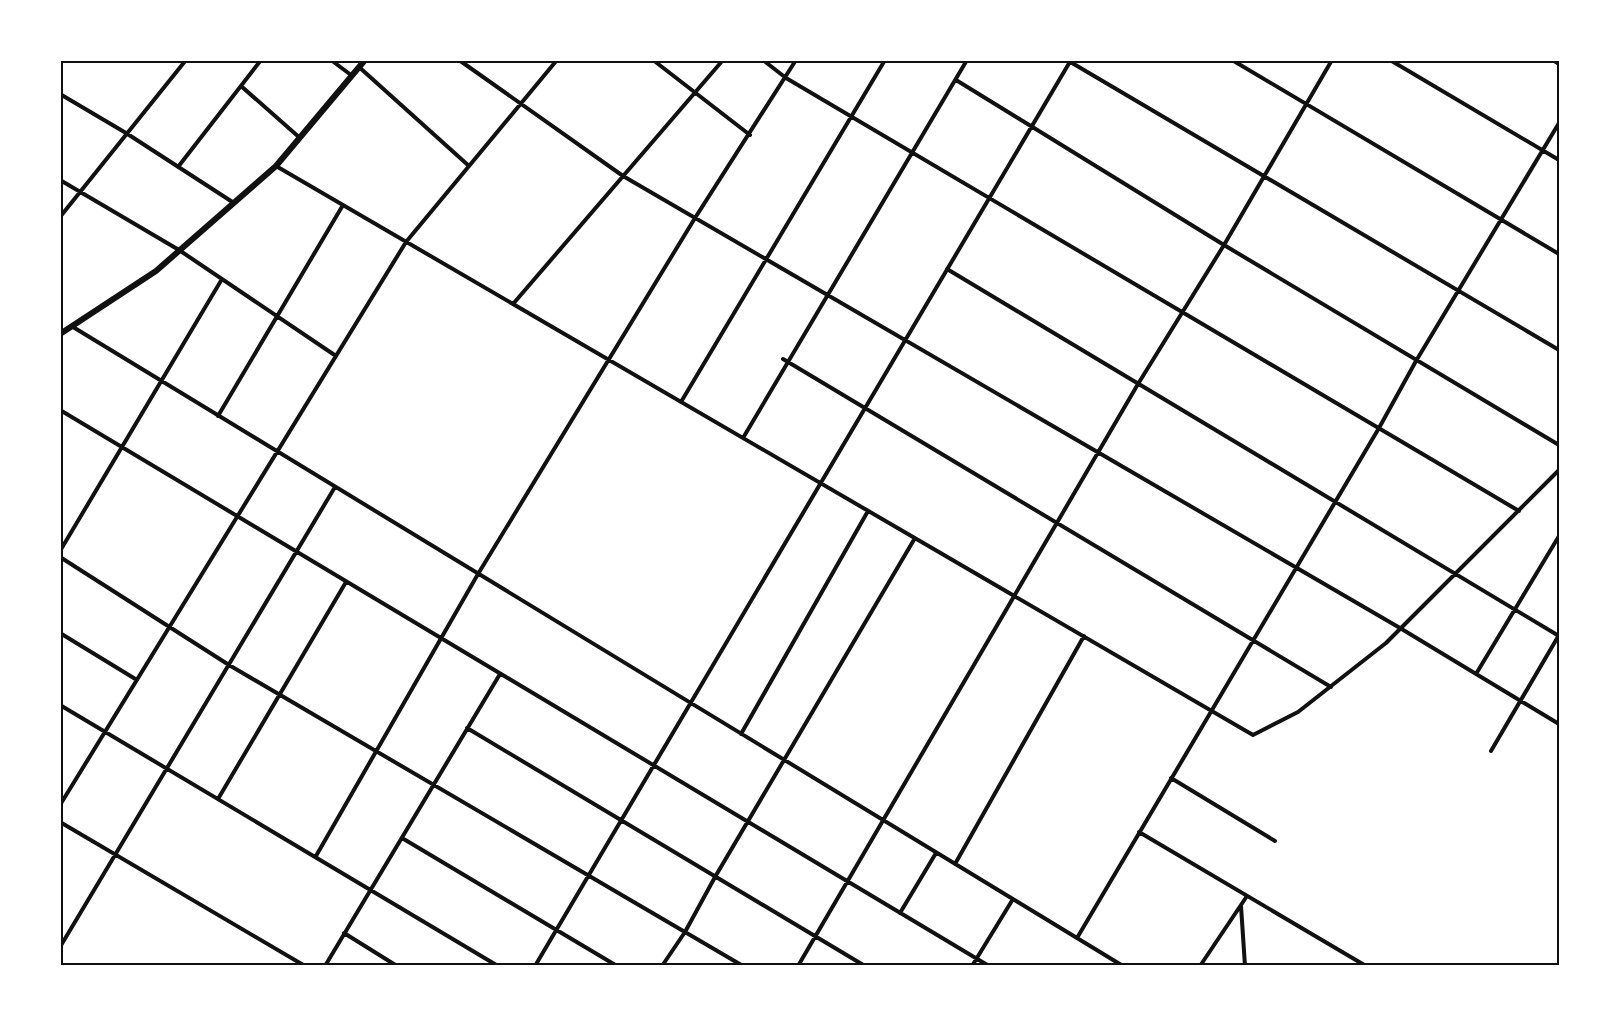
<svg xmlns="http://www.w3.org/2000/svg" width="1619" height="1026" font-family="'Roboto Condensed',sans-serif">
<style>
.lines{fill:none;stroke-linecap:round;stroke-linejoin:round}
.minor{stroke:#111;stroke-width:4}
.primary{stroke:#111;stroke-width:6}
.neatline{fill:none;stroke:#111;stroke-width:2}
</style>
<rect width="100%" height="100%" fill="#fff"/>
<g class="lines">
<path class="minor" d="M331,60l20,15
M459,60l164,116 777,452 159,96
M653,60l97,75
M763,60l23,18 733,433
M1067,60l492,290
M1232,60l327,194
M1390,60l169,100
M1553,60l6,4
M359,67l110,99
M956,80l268,165 335,200
M241,86l59,52
M60,94l66,39 108,70
M276,166l977,569 45,-23 88,-69 173,-173
M178,167l83,-107
M60,180l119,70 157,106
M60,217l126,-157
M947,269l612,367
M513,304l210,-244
M73,327l1050,639
M783,359l548,328
M681,402l204,-342
M60,410l929,556
M218,416l125,-211
M743,438l224,-378
M60,551l162,-272
M60,557l169,108 514,301
M60,633l77,47
M1476,674l83,-138
M60,705l438,261
M467,728l398,238
M741,734l127,-223
M1491,751l68,-116
M1171,778l104,63
M218,799l128,-217
M60,805l346,-563 151,-182
M60,822l245,144
M1139,832l227,134
M402,838l215,128
M316,856l162,-282 217,-356 101,-158
M955,864l129,-228
M1241,906l4,60
M900,913l36,-60
M344,933l53,33
M1077,938l302,-510 37,-67 143,-238
M60,947l275,-460
M325,966l175,-292
M535,966l536,-906
M662,966l23,-34 30,-55 200,-339
M798,966l340,-582 86,-139 108,-185
M972,966l41,-67
M1200,966l47,-70"/>
<path class="primary" d="M60,334l96,-63 120,-105 89,-106"/>
</g>
<rect width="1619" height="1026" fill="none" stroke="#ffffff" stroke-width="123"/>
<rect x="62" y="62" width="1496" height="902" class="neatline"/>
</svg>
